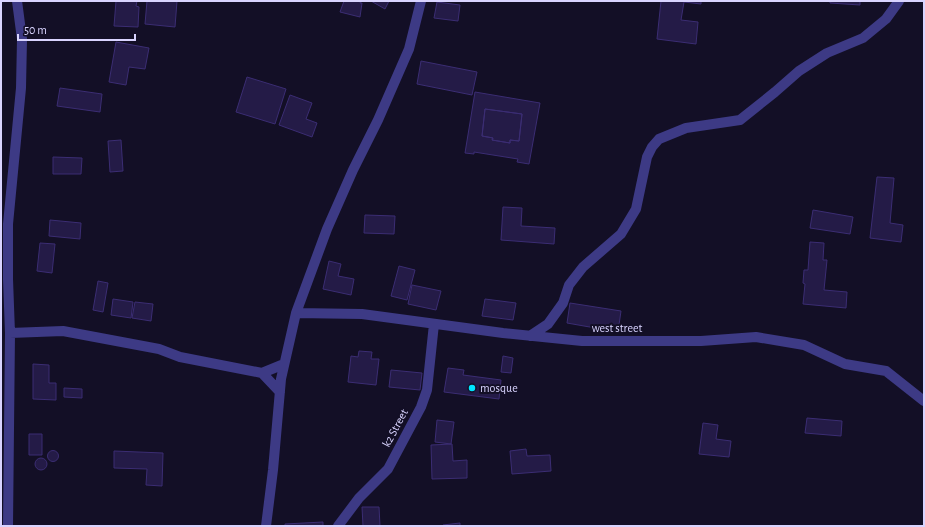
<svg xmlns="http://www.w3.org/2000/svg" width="925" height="527" font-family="'Alegreya Sans',sans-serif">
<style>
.building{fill:#241b47;stroke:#3b2d73;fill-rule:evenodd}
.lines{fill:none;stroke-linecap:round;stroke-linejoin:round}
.street{stroke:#3d3a85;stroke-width:10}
.poi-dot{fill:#00e5ff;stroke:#130f26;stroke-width:1.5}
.labels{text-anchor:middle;stroke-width:4;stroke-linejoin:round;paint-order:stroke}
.street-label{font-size:12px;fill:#d9d4ff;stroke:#130f26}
.poi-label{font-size:12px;fill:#d9d4ff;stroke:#130f26;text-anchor:start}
</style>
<rect width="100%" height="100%" fill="#130f26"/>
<path class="building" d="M116,1h21l-1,5 3,1 -1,20 -24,-1z
M147,1h30l-2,26 -30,-3z
M344,1h17l-1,2h2l-2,14 -20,-5z
M371,1h18l-4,8z
M661,1h40v3l-17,-2 -3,18 17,2 -2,22 -39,-5z
M830,1h30v4l-30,-2z
M437,2l23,3 -2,16 -24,-3z
M116,42l33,6 -4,21 -16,-2 -3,18 -17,-3z
M421,61l56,11 -5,23 -55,-11z
M247,77l39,12 -11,35 -39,-12z
M60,88l42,6 -2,18 -43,-6z
M475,92l65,11 -11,61 -12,-2 1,-3 -44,-7v2l-9,-1zM485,109l37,5 -3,27 -9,-1v3l-18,-3 1,-2 -11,-2z
M290,95l22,8 -6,16 11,4 -5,14 -33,-12z
M485,109l37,5 -3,27 -9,-1v3l-18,-3 1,-2 -11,-2z
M121,140l2,31 -13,1 -2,-31z
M53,157l29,1 -1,16h-28z
M877,177l17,1 -4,45 13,2 -2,17 -31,-4z
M503,207l19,1 -1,18 34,2 -1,16 -53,-4z
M813,210l40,7 -3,17 -40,-6z
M365,215l30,1 -1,18 -30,-1z
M50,220l31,3 -1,16 -31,-3z
M810,242l14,1 -1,17h4l-3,30 23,2 -1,16 -43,-4 2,-20 -2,-1 1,-13h4z
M40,243l15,1 -3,29 -15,-2z
M329,261l12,3 -3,12 16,3 -3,16 -28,-6z
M399,266l16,4 -8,30 -16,-4z
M98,281l10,2 -5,29 -10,-2z
M412,285l29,6 -5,19 -28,-6z
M113,299l20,3 -2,16 -20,-3z
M485,299l31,4 -3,17 -31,-4z
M135,302l18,2 -2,17 -19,-3z
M570,303l51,8 -3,21 -51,-9z
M359,351l13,1 -1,7h8l-3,26 -28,-3 3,-26 7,1z
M503,356l10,2 -2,15 -10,-1z
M33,364l16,1v18h7v17l-23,-1z
M448,368l16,2 -1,5 38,5 -2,19 -55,-7z
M391,370l31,3 -2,17 -31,-3z
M64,388l18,1v9l-18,-1z
M807,418l35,3 -1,15 -36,-3z
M437,420l17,2 -3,22 -16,-2z
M703,423l15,2 -2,14 15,2 -2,16 -30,-3z
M29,434h13v21h-13z
M452,444l1,17 14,-1v18l-35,1 -1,-34z
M526,449l1,7 23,-1 1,16 -39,3 -2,-23z
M47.5 456a5.5 5.5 0 1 1 11 0a5.5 5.5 0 1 1-11 0Z
M114,451l49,2 -1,33 -16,-1 1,-16 -33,-1z
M35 464a6 6 0 1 1 12 0a6 6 0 1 1-12 0Z
M362,507h17l1,19h-17z
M323,522v4h-38v-2z
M460,523v3h-16l-1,-1z"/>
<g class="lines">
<path class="street" d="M296,313l66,1 141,19 79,8h119l55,-4 48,8 41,19 41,7 38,30
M10,333l53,-2 96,18 21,8 82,16 22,-9
M530,336l18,-12 15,-21 6,-18 14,-18 38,-33 15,-25 11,-52 5,-10 7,-8 27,-11 54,-8 35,-28 24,-21 28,-18 36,-15 23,-19 13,-18
M262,373l18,19
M8,526l2,-193 -2,-54v-55l13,-136 1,-49 -5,-38
M266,526l7,-56 8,-91 15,-66 31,-84 26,-59 25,-50 31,-71 12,-48
M338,526l21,-28 29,-29 33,-62 6,-17 7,-66"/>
</g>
<circle class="poi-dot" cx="472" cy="388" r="4"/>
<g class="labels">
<g class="street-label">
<text x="617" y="332">west street</text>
<text transform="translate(395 428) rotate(-62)" y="4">k2 Street</text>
</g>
<g class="poi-label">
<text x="480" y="392">mosque</text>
</g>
</g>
<rect width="925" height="527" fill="none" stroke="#d9d4ff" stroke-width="4"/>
<path d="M18 34v6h117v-6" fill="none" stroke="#d9d4ff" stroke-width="2"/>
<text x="24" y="34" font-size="12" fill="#d9d4ff" stroke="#130f26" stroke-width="3" paint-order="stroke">50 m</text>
</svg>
